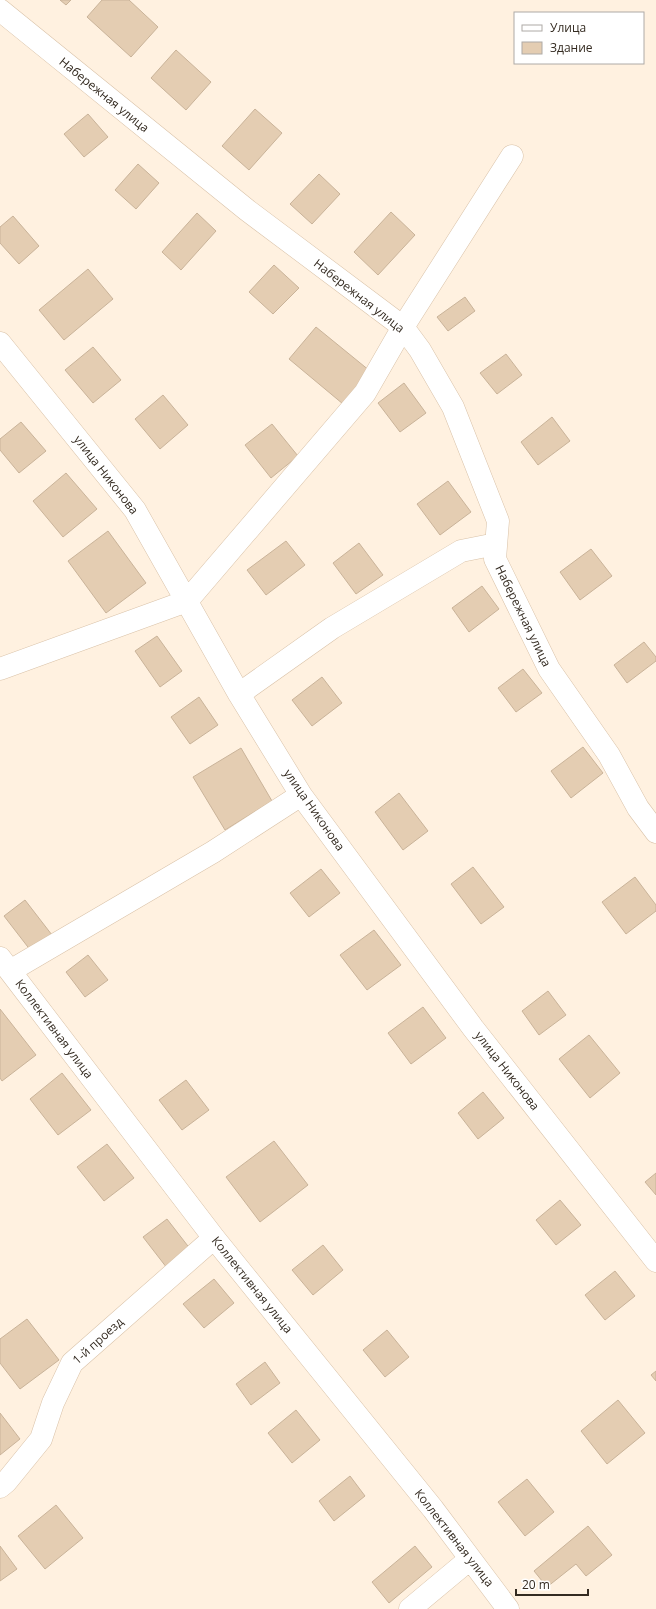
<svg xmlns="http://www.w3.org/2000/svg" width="656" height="1609" font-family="'Open Sans',sans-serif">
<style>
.building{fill:#e4cdb2;stroke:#c9b399}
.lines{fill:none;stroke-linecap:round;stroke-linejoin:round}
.minor-casing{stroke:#d9c2a8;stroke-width:23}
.minor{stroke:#fff;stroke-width:22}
.labels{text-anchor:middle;stroke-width:4;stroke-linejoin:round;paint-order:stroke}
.street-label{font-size:12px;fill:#342b21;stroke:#fff}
</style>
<rect width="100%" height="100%" fill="#fff1e0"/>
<path class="building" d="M60,0h11l-5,5z
M102,0h27l29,27 -27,30 -44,-40z
M176,50l35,32 -25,28 -35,-32z
M255,109l27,24 -33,37 -27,-24z
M88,114l20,23 -24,20 -20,-23z
M138,164l21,19 -23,26 -21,-19z
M319,174l21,20 -28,30 -22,-20z
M391,212l24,23 -37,40 -24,-23z
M197,213l19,18 -35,39 -19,-18z
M13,216l26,30 -20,18 -19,-21v-16z
M274,265l25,23 -26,26 -24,-22z
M88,269l25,30 -49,41 -25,-30z
M465,297l10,14 -27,20 -11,-14z
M316,327l54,44 -27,33 -54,-45z
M93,347l28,33 -28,23 -28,-33z
M506,354l16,21 -25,19 -17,-21z
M404,383l22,30 -26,19 -22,-29z
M163,395l25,30 -28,24 -25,-30z
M552,417l18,24 -32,24 -17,-23z
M21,422l25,29 -27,22 -19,-23v-11z
M272,424l26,32 -27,22 -26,-33z
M66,473l31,36 -34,28 -30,-36z
M448,481l23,31 -31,23 -23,-31z
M108,531l38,52 -40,30 -38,-52z
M286,541l19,24 -39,30 -19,-25z
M359,543l24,32 -27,19 -23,-31z
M591,549l21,27 -32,24 -20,-28z
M482,586l17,23 -30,23 -17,-24z
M157,636l25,35 -22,16 -25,-36z
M644,642l12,15v4l-29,22 -13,-18z
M523,669l19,24 -26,19 -18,-24z
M322,677l20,26 -30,23 -20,-26z
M199,697l19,28 -28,19 -19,-27z
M583,747l20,26 -32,25 -20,-27z
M241,748l31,53 -47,29 -32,-53z
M399,793l29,38 -25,19 -28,-38z
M473,867l31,40 -23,17 -30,-40z
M321,869l19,24 -31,24 -19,-24z
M635,877l21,28v6l-30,23 -24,-32z
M25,900l27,35 -21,16 -27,-35z
M374,930l27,35 -34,25 -27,-35z
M88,955l20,25 -23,17 -19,-25z
M548,991l18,24 -27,20 -17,-24z
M423,1007l23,31 -35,26 -23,-31z
M0,1009l36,46 -34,26 -2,-3z
M589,1035l31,38 -30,25 -31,-39z
M62,1073l29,37 -33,25 -28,-36z
M186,1080l23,30 -27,20 -23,-30z
M483,1092l21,26 -26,21 -20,-26z
M274,1141l34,44 -48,37 -34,-45z
M107,1144l27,34 -30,23 -27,-34z
M656,1173v22l-11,-13z
M560,1200l21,25 -25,20 -20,-25z
M167,1219l24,31 -24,18 -24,-31z
M323,1245l20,25 -30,25 -21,-25z
M615,1271l20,25 -30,24 -20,-25z
M214,1279l20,24 -30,25 -21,-24z
M27,1319l32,41 -39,29 -20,-26v-24z
M387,1330l22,27 -24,20 -22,-27z
M265,1362l15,21 -29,22 -15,-21z
M656,1371v10l-5,-6z
M618,1400l27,33 -38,31 -26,-33z
M296,1410l24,30 -28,23 -24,-30z
M0,1413l20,26 -20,16z
M350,1476l15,20 -31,25 -15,-20z
M527,1479l27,33 -29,24 -27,-34z
M56,1505l27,33 -38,31 -27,-33z
M588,1526l24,29 -26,21 -10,-12 -29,23 -13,-16z
M0,1546l17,23 -17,12z
M415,1546l17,21 -43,36 -17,-21z"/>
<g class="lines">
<defs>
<path id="minor" d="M0,10l247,200 156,117 17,23 33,57 45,114 -3,38 54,110 60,86 29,53 18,24
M0,343l135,167 104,184 62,101 172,233 183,233
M0,669l187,-68 178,-208 38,-66 109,-171
M239,694l93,-66 129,-77 35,-7
M0,958l214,280 219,271 75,100
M10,971l203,-119 88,-57
M0,1487l6,-5 35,-43 12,-36 19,-40 142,-125
M410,1609l60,-50"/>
</defs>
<use href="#minor" class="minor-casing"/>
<use href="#minor" class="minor"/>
</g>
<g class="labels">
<g class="street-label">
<text transform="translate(104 95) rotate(39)" y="4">Набережная улица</text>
<text transform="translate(359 296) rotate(38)" y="4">Набережная улица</text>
<text transform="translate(106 475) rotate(52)" y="4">улица Никонова</text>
<text transform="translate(523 616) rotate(64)" y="4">Набережная улица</text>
<text transform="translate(314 810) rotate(55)" y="4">улица Никонова</text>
<text transform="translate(54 1029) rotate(53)" y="4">Коллективная улица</text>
<text transform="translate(507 1071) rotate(52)" y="4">улица Никонова</text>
<text transform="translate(252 1285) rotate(51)" y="4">Коллективная улица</text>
<text transform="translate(98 1341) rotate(-42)" y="4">1-й проезд</text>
<text transform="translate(454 1538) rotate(52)" y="4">Коллективная улица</text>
</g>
</g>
<rect x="514" y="12" width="130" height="52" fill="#ffffff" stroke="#aeaaa6"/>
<rect x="522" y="25" width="20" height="6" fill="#ffffff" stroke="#aeaaa6"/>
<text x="550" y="32" font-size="12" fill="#342b21">Улица</text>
<rect x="522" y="42" width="20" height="12" fill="#e4cdb2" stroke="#aeaaa6"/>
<text x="550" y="52" font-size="12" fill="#342b21">Здание</text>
<path d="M516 1589v6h72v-6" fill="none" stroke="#342b21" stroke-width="2"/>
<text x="522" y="1589" font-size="12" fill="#342b21" stroke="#ffffff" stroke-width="3" paint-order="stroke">20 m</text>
</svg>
